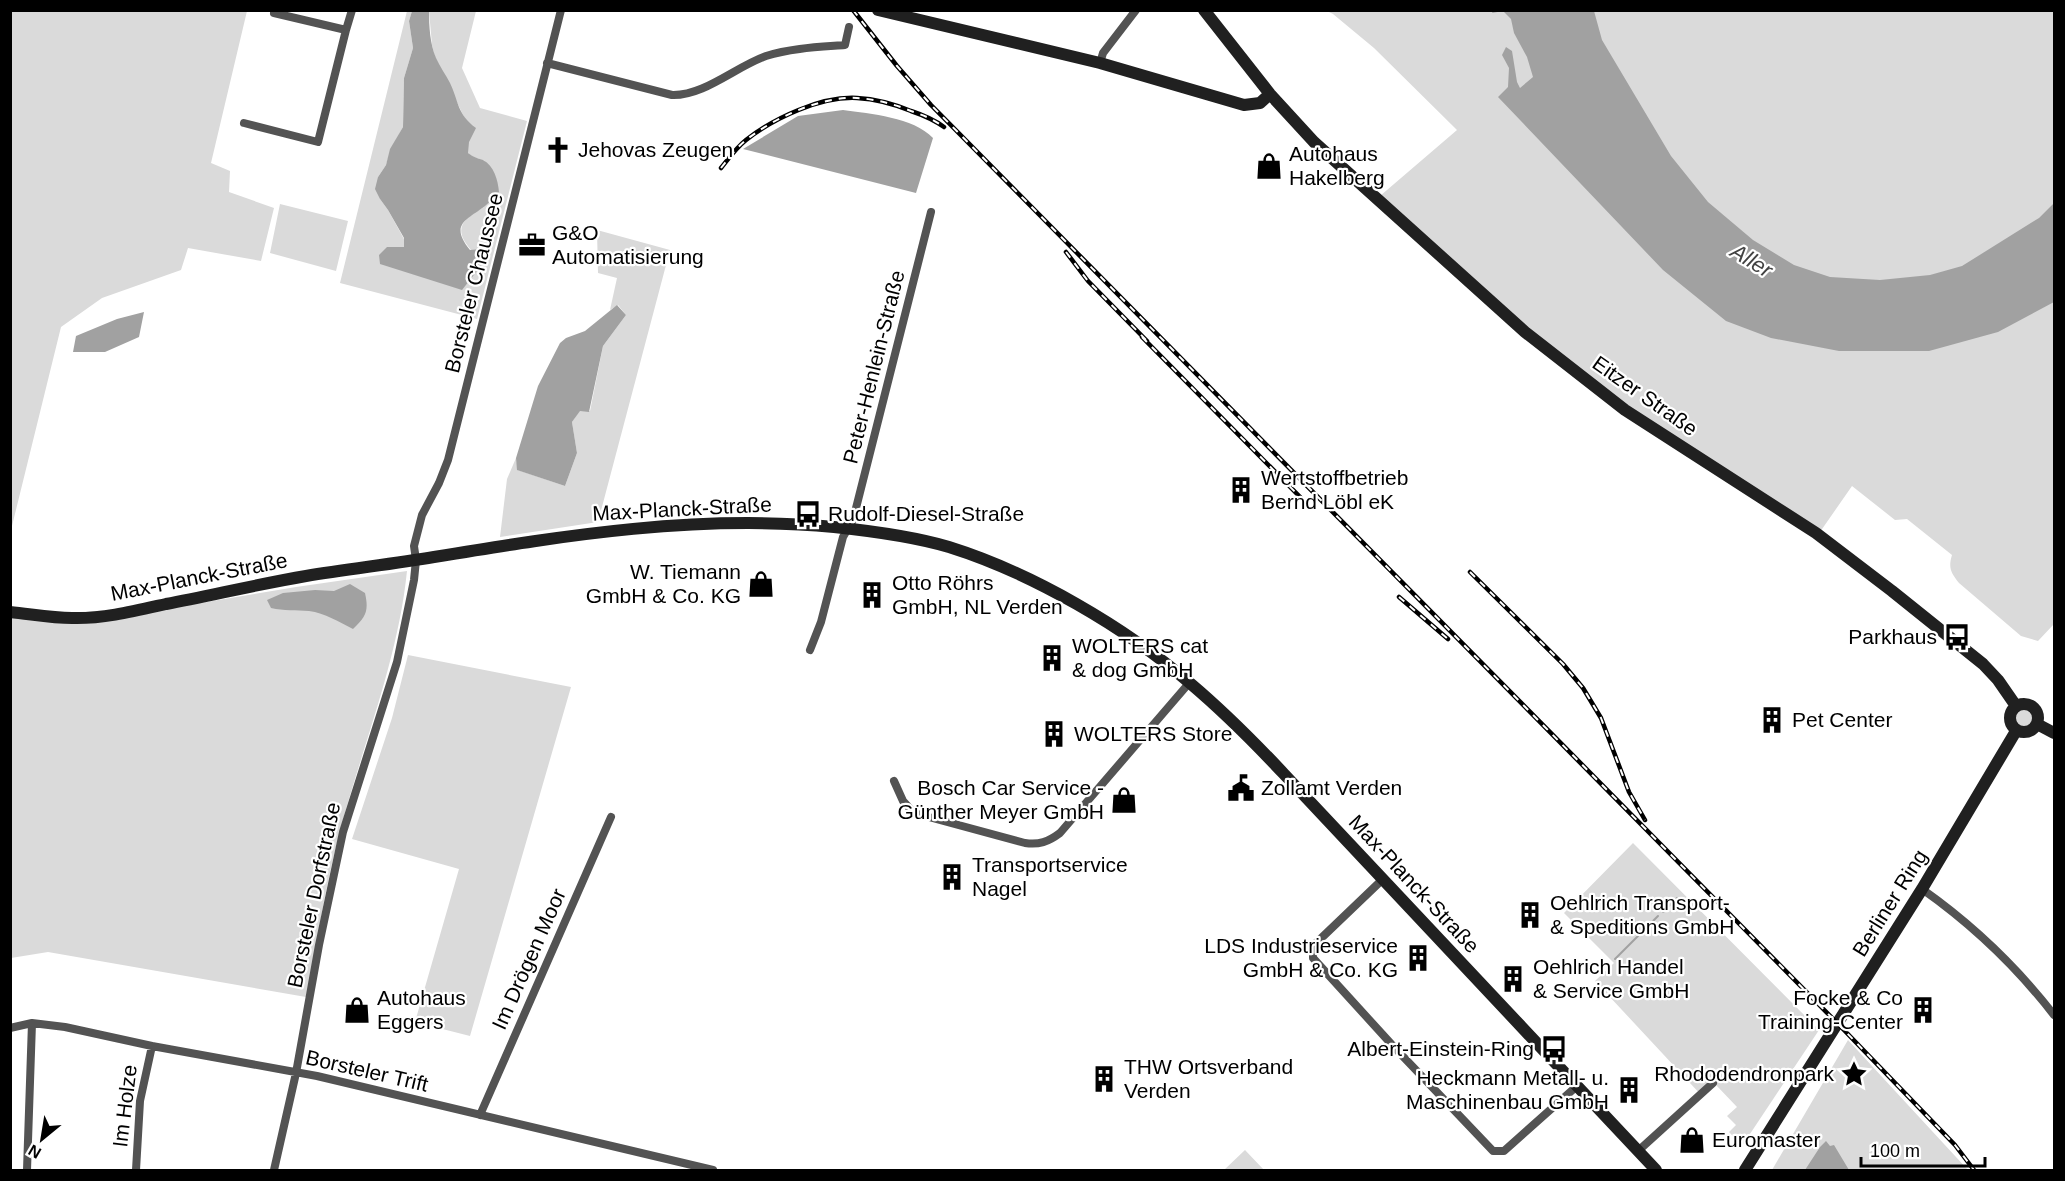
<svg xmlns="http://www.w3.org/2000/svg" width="2065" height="1181" font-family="Arial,sans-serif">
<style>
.green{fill:#dadada}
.water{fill:#a1a1a1}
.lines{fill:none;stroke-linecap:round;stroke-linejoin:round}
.stream{stroke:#a1a1a1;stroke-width:2}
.street{stroke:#535353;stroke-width:8}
.secondary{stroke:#202020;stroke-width:12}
.rail-casing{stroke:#000;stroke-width:4.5}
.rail{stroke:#fff;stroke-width:2;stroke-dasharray:7;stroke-linecap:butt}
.labels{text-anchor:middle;stroke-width:4.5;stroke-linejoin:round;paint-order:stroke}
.poi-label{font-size:21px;fill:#000;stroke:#fff;text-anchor:start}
.street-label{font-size:21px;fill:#000;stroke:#fff}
.water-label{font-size:22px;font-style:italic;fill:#424242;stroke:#fff}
</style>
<rect width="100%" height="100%" fill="#fff"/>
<path class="green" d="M10,11h237l-36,152 19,8 -1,21 45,16 -13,53 -73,-13 -7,22 -79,28 -41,29 -50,203z
M407,11h5l-3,10 4,27 -9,30 -1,49 -12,22 -5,16 -8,12 2,22 8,11 16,29v9l-25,7 92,-5c-19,-22 -8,-31 13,-43l1,-46 -12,-4 -5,-4 -2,-32 -31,-64 -3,-12 -3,-34h47l-14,57 18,40 47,13 -50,198 -137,-36z
M1327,11h727v613l-16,17 -17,-5 -62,-53c-8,-10 -11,-15 -7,-28l-45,-36 -12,1 -43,-34 -32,46 -193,-125 -100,-79 -147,-132 77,-66 -83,-82 -41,-34z
M280,204l68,17 -12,50 -66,-18z
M597,230l73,20 -72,272 -98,15 7,-58 9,-21 2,12 47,16 12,-33 -5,-31 8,-12 10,1 13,-65 23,-31 -8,-10 -8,5 7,-32 -19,-5z
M407,571c-9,88 -43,171 -66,256 -15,56 -24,114 -35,170l-258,-45 -37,6v-342l171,-10 114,-19z
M408,655l163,32 -101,349 -55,-14 44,-153 -107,-30 40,-121z
M2014 718a9 9 0 1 1 18 0a9 9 0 1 1-18 0Z
M1633,843l186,187 -77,116 -13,-14 7,-7 -9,-9 10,-9 -21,-22 -13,12 -108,-116 19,-18 -50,-50z
M1848,1040l120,130h-196z
M1245,1150l19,20h-40z"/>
<path class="water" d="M412,11h17c0,15 1,33 7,47 4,9 10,17 14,25 9,19 7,31 26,45l-7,14 -1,11c5,4 9,5 15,7 11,6 15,20 16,32 -5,5 -9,10 -14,14 -18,14 -36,18 -15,44l11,-1 7,8 -26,33 -82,-26 -1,-9 8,-8h17v-9l-16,-28 -8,-11 -5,-10 3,-12 8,-12 4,-16 13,-22 1,-49 9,-30 -4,-27z
M1493,11h101l8,29 69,116 37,46 45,38 41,25 36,12 50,3 50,-5 32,-9 77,-48 15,-15v99l-56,30 -69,19h-90l-68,-13 -45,-17 -63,-51 -165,-173 10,-10 1,-19 -7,-13 4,-8 6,4 5,31 3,6 13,-11 -6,-20 -13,-24 -3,-14 -8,-8 -11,2z
M843,110c28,4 70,7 90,28l-17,55 -173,-44 55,-33z
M617,305l9,10 -23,31 -14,66 -9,-1 -8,11 5,31 -12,33 -48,-16 -1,-12 22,-72 22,-43 6,-5 19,-7z
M144,312l-5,25 -34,15h-32l3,-16 41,-17z
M350,584l15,9c4,18 1,24 -12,36 -14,-7 -28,-16 -44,-18 -13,-1 -25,0 -38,-3l-4,-8 16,-7 32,-3 19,1z
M1826,1141l4,5 4,-1 15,25h-44l15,-23z"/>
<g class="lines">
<path class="stream" d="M1663,912l14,-14
M1615,959l43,-43"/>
<path class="street" d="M274,13l72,17 6,-20
M547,63l125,32c32,1 63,-28 94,-39 25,-8 53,-9 79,-11l4,-18
M1100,63l3,-10 33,-43
M244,123l74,19 28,-112
M810,650l11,-28 22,-85 10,-17 78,-308
M894,781l9,20 11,12 111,30c14,2 23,-1 35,-10l130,-151
M1383,879l-70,67v12l81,89 99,104h11l73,-65
M1922,889c51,36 94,77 132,126
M10,1028l22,-5 33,4 87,19 165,30 396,94
M480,1115l131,-298
M1638,1151l75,-68
M27,1170l5,-147
M136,1170l4,-69 12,-55
M274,1170l22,-97 23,-128 24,-113 54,-170 17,-82 2,-20 -2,-14 8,-31 17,-32 9,-23 113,-450"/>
<path class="secondary" d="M878,10l222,53 144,42 16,-2 10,-9
M1204,10l66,84 44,48 211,190 100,78 191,123 76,58 91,73 15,16 18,26
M10,612c21,2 41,6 62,6 31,1 63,-7 94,-14 47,-9 93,-20 140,-28 43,-7 86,-12 128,-19 134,-22 264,-43 400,-30 38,4 78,9 115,20 83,26 176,80 242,137 33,28 63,58 93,90l372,396
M2010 718a14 14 0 1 1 28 0a14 14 0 1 1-28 0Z
M2037,724l17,9
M1745,1170l177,-281 94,-158"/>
<defs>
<path id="rail" d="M853,10l44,56 34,39 913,925 111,115 19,25
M721,168c8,-10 15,-20 25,-28 28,-22 75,-44 111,-42 18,1 37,6 54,13 12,4 22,8 33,16
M1066,252l22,29 59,60
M1142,337l163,165
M1470,572l93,92 20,24 18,30 28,74 16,28
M1399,597l49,42"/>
</defs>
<use href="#rail" class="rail-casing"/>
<use href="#rail" class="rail"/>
</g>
<defs>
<symbol id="church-bare" viewBox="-9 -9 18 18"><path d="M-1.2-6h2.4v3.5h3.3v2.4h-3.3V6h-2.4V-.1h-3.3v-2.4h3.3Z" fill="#000" stroke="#fff" stroke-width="2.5" paint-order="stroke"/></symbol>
<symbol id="shop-bare" viewBox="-9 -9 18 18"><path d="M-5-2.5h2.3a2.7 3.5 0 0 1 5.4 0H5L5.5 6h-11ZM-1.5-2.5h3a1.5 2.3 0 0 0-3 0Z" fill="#000" stroke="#fff" stroke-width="2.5" paint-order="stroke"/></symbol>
<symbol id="office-bare" viewBox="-9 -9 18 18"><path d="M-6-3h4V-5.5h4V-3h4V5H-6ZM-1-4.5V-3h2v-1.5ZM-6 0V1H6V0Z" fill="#000" stroke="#fff" stroke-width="2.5" paint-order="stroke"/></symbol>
<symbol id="building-bare" viewBox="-9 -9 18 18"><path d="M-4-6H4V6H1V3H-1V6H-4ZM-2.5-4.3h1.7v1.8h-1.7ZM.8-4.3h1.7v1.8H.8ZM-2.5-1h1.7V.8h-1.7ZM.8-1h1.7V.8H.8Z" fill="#000" stroke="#fff" stroke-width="2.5" paint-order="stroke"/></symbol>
<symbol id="bus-bare" viewBox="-9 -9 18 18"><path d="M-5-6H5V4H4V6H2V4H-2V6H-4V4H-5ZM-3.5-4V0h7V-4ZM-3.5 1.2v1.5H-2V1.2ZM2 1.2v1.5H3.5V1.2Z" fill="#000" stroke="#fff" stroke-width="2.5" paint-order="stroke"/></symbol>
<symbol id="civic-bare" viewBox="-9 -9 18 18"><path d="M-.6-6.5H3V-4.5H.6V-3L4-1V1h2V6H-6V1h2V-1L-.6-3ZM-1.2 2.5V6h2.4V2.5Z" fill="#000" stroke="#fff" stroke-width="2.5" paint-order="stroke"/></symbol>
<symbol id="sight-bare" viewBox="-9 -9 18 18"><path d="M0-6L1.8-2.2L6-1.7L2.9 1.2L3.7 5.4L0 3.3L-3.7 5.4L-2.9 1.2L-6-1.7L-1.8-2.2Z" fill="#000" stroke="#fff" stroke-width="2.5" paint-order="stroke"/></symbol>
</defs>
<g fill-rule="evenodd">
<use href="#church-bare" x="539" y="131" width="38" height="38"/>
<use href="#shop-bare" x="1250" y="147" width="38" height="38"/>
<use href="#office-bare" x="513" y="226" width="38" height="38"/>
<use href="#building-bare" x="1222" y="471" width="38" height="38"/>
<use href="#bus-bare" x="789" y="495" width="38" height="38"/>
<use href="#shop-bare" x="742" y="565" width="38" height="38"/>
<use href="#building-bare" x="853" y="576" width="38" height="38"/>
<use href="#bus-bare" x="1938" y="618" width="38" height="38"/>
<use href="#building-bare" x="1033" y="639" width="38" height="38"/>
<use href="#building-bare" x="1753" y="701" width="38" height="38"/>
<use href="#building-bare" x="1035" y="715" width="38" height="38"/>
<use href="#civic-bare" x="1222" y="769" width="38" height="38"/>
<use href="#shop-bare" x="1105" y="781" width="38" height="38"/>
<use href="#building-bare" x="933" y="858" width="38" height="38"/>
<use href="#building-bare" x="1511" y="896" width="38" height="38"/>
<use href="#building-bare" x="1399" y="939" width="38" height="38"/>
<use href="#building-bare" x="1494" y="960" width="38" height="38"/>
<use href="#shop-bare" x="338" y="991" width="38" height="38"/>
<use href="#building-bare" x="1904" y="991" width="38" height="38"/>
<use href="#bus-bare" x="1535" y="1030" width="38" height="38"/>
<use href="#sight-bare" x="1835" y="1055" width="38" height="38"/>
<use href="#building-bare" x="1085" y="1060" width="38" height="38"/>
<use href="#building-bare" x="1610" y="1071" width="38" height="38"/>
<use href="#shop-bare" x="1673" y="1121" width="38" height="38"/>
</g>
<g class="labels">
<g class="poi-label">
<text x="578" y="157">Jehovas Zeugen</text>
<text x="1289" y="161">Autohaus<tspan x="1289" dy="24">Hakelberg</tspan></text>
<text x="552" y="240">G&amp;O<tspan x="552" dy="24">Automatisierung</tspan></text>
<text x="1261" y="485">Wertstoffbetrieb<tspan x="1261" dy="24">Bernd Löbl eK</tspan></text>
<text x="828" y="521">Rudolf-Diesel-Straße</text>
<text x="741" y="579" text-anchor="end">W. Tiemann<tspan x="741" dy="24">GmbH &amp; Co. KG</tspan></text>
<text x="892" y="590">Otto Röhrs<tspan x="892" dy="24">GmbH, NL Verden</tspan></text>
<text x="1937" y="644" text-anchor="end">Parkhaus</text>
<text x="1072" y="653">WOLTERS cat<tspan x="1072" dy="24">&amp; dog GmbH</tspan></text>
<text x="1792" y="727">Pet Center</text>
<text x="1074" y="741">WOLTERS Store</text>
<text x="1104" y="795" text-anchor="end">Bosch Car Service -<tspan x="1104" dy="24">Günther Meyer GmbH</tspan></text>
<text x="1261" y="795">Zollamt Verden</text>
<text x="972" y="872">Transportservice<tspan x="972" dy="24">Nagel</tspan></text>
<text x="1550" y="910">Oehlrich Transport-<tspan x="1550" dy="24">&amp; Speditions GmbH</tspan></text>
<text x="1398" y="953" text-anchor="end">LDS Industrieservice<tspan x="1398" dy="24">GmbH &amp; Co. KG</tspan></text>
<text x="1533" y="974">Oehlrich Handel<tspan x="1533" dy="24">&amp; Service GmbH</tspan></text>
<text x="377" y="1005">Autohaus<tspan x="377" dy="24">Eggers</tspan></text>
<text x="1903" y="1005" text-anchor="end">Focke &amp; Co<tspan x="1903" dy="24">Training-Center</tspan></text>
<text x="1534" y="1056" text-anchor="end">Albert-Einstein-Ring</text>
<text x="1124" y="1074">THW Ortsverband<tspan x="1124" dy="24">Verden</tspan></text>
<text x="1834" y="1081" text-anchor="end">Rhododendronpark</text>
<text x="1609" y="1085" text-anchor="end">Heckmann Metall- u.<tspan x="1609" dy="24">Maschinenbau GmbH</tspan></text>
<text x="1712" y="1147">Euromaster</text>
</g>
<g class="street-label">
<text transform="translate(474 283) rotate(-76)" y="7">Borsteler Chaussee</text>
<text transform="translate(874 367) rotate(-76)" y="7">Peter-Henlein-Straße</text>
<text transform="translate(1645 396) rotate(35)" y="7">Eitzer Straße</text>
<text transform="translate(682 509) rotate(-3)" y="7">Max-Planck-Straße</text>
<text transform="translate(199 577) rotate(-11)" y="7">Max-Planck-Straße</text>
<text transform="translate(1414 884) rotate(47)" y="7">Max-Planck-Straße</text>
<text transform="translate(314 895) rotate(-78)" y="7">Borsteler Dorfstraße</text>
<text transform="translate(1890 903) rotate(-58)" y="7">Berliner Ring</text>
<text transform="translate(529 959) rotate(-66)" y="7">Im Drögen Moor</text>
<text transform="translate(367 1071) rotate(13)" y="7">Borsteler Trift</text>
<text transform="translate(125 1106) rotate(-83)" y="7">Im Holze</text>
</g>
<g class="water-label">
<text transform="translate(1752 260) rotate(32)" y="8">Aller</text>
</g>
</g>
<rect width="2065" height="1181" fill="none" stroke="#000000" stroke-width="24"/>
<g transform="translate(42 1139) rotate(210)" stroke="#ffffff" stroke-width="4.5" paint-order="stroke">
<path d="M0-4.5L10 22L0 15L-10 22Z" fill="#000000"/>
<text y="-9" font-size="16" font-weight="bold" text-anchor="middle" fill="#000000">N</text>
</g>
<path d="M1861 1157v9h124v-9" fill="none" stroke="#000000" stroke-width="3"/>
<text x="1870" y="1157" font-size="18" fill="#000000" stroke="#ffffff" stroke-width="4.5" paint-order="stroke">100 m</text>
</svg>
